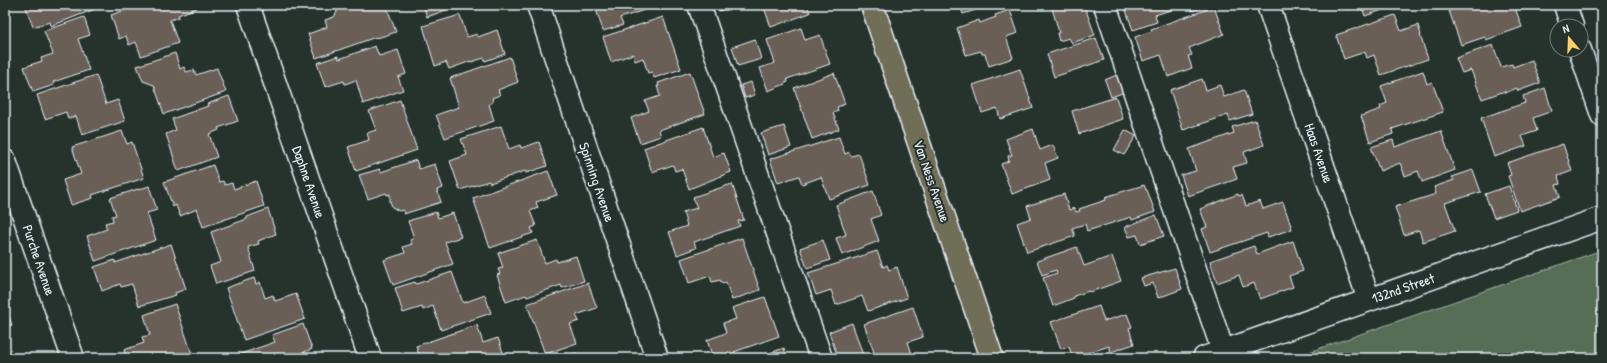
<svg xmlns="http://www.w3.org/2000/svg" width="1607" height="363" font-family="'Patrick Hand',sans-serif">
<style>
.green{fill:#556e54;stroke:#9eb0a6}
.building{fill:#6b5f57;stroke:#e8f1f8}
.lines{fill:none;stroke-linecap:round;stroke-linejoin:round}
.minor-casing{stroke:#e8f1f8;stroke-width:25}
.major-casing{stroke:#e8f1f8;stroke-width:25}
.minor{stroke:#26332d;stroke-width:22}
.major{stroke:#716e59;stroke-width:22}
.labels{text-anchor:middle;stroke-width:4;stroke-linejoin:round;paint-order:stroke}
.street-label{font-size:14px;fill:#e8f1f8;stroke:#26332d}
</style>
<rect width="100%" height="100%" fill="#26332d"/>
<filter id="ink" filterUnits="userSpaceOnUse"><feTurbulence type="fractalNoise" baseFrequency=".025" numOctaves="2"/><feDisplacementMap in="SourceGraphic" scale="8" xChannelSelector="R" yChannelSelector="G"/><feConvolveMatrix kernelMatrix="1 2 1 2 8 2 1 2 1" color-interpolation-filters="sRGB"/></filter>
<g filter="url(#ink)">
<path class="green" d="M1602,250v108h-310z"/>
<path class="building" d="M29,5h65l1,4 -44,17 -1,-4 -17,5 -7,-19 3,-1z
M139,5h57l1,3 -19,7 1,2 -9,3 8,23 -37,13 -5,-14 -7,3 -3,-9 -7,3 -8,-24z
M335,5h51l10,27 -19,6 -1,-1 -60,21 -8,-24 19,-7 -2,-7 9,-3 3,-5z
M423,5h37l-33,12z
M599,5h61l-40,13 3,7 -20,6 -8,-25z
M717,5h20l-18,6z
M763,5h44l3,8 -39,14z
M943,5h10l-9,3z
M960,5h31l-28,9z
M1051,5h33l11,30 -23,8 -3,-5 -10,3 -2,-8h2l-2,-8z
M1124,5h62l-31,10 2,7 -24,8z
M1190,5h19l-17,6z
M1346,5h51l-32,11 -4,-11 -13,5z
M1447,5h67l8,22 -36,13 -1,-3 -24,8z
M1214,7l10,27 -35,14 3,7 -4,1 4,12 -24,9 -7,-22 -18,6 -8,-24 17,-6 -1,-2z
M1010,10l8,23 -12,4 7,21 -24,8 -4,-12h-3l-1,-3 -15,4 -9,-27 22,-8 1,3 16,-6 -1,-2z
M460,15l7,22 10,-3 1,3 19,-7 8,24 -20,7 -1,-3 -13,4v-1l-22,8 -3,-7 -11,4 -12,-40z
M1395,15l6,16 17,-6 3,10h-1l8,24 -47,16 -7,-20 -7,3 -2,-6 -21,7 -8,-24z
M84,17l6,18 -12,4 11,31 -36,12 1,3 -21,7 -9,-25 18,-6 -1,-3 12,-4 -9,-23z
M663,17l18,52 -27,9 -2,-6 -4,1 -5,-15 -8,3 -2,-7 -22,8 -8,-25z
M801,28l4,12 15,-5 10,29 -43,15 1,3 -3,1v1l-17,7 -8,-23 15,-5 -8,-23z
M1096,38l8,22 -50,17 -7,-23z
M755,39l6,20 -23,7 -6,-19z
M1493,45l8,22 11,-3 1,3 19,-7 8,23 -22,8 -1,-3 -12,5v-2l-23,8 -11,-29 -9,3 -6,-15z
M375,46l4,10 19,-6 8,24 -8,3 5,13 -40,14 -7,-24 -11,4 -1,-3 -19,6 -8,-24 21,-7 1,3z
M175,53l5,16 4,-2 2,5 8,-2 2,5 21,-7 9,24 -62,22 -10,-29 -11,-4 -6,-15z
M510,57l8,25 -20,8 2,5 -8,3 1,4 -4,2 5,17 -49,17 -9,-23 23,-8 -9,-29z
M1020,69l13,39 -33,11 -3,-11 -15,5 -9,-28z
M1423,71l4,13 5,-2 11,30 -51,17 1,5 -23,8 -9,-26 20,-7 -1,-3 7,-3 -6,-17z
M690,72l15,42 -46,16 2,6 -21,7 -9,-25 18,-7 -4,-10 15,-5 -3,-10h2l-1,-3z
M834,73l11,31 -8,3 1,4 -5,2 6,16 -27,10 -18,-51z
M1119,74l6,18 -14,5 -6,-17z
M96,75l10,29 12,-4 7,21 -43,14 -6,-19 -8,3 -2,-7 -21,7 -8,-24z
M1202,79l4,11 14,-5 4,12 20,-7 8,24 -22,7 -2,-6 -45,15 -13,-40z
M751,82l4,13 -10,3 -4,-13z
M1545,88l7,23 -19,7 4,13 -15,5 4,10 -32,11 -13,-39 44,-15 -2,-7z
M229,96l9,25 -20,7 1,2 -10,4 8,23 -39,14 -12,-37 10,-4 -4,-11 36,-13 -1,-2z
M1116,97l7,22 -44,15 -7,-23z
M400,100l17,50 -61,21 -8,-24 21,-7 -2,-7 9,-3 -7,-19z
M1255,120l9,25 -20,7 3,11 -14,4 4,12 -49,17 -7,-21 15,-4 -7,-22 45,-16 -2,-6z
M501,126l8,23 11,-4 1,3 18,-6 8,24 -21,7 -1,-2 -35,12 -1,-2 -29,9 -10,-29 17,-6 -6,-16z
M784,126l7,21 -23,8 -7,-22z
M703,127l10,30 11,-4 7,19 -42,17 -7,-20 -7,2 -2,-6 -21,7 -8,-24z
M1033,129l7,21 13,-5 5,13 -13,5 5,17 -38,14 -11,-30 8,-3 -1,-5 4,-1 -6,-16z
M1125,130l11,6 -12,19 -10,-5z
M122,131l5,13 5,-2 12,36 -52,17 1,3 -22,7 -8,-25 18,-6 -9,-27z
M1441,131l14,39 -33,12 -4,-11 -13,5 -5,-13 -20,8 -9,-24 22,-7 2,7z
M839,137l6,17 4,-2 2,4 8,-2 11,31 -41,14 -8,-22 -19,7 -3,-8 -21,7 -8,-24z
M1563,144l9,27 -14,5 2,8 -4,1 4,12 -40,14 -12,-35 3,-1 -4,-12z
M416,160l3,9 16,-5 8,24 -6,2 4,12 -37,12 -1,-4 -4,1 -7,-4 -2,-6v-7l-3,1 -1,-2 -18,6 -9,-24 21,-6 1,3z
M213,165l6,17 4,-1 2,4 7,-2 2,6 22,-8 8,25 -61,21 -6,-18 -17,7 -4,-11 -3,2 -9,-25z
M1473,170l8,22 -36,11 10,28 -32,11 -4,-12 -15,5 -9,-28 41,-13 -2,-7 20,-7 -2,-3z
M548,171l9,24 -21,7 2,6 -8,3 6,15 -5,2 2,5 -43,15 -17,-50z
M732,184l12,36 -6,1 2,5 -46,16 2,6 -19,7 -8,-23 18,-6 -4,-14 14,-4 -4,-11z
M1144,185l2,5h1l8,22 -23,8 -1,-3 -44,14 -2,-7 -13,4 3,8 -48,16 -10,-29 14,-5 -4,-12 37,-12 5,16 5,-2 2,4 4,-1 -1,-2 27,-9 -1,-3z
M149,186l8,24 -10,3 9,27 -61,21 -8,-25 20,-7 -2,-6 8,-2 -1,-5 4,-1 -6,-17 28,-9v1z
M1509,186l8,24 -23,8 -9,-24z
M873,191l8,24 -10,4 8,22 -37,14 -6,-17 10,-3 -10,-30z
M1238,194l1,2 3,-1 4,11 14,-5 3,8 20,-7 9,27 -24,8 -1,-4 -57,19 -8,-23 5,-2 -7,-18z
M268,209l8,25 -18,7 1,3 -11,3 7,24 -39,13 -6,-18 11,-4 -10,-30 36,-13v-2z
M436,212l2,6 15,-5 8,24 -16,5 8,22 -60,21 -9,-25 21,-7 -2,-6 9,-3 -2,-4 4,-2 -6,-17z
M1156,215l8,21 -24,8 -3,-9 -8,2 -4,-10z
M742,238l18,52 -28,10 -6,-18 -4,2 -2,-4 -8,2 -2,-6 -21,7 -8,-24z
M537,240l8,23 11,-4 1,3 19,-6 8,25 -22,7 -1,-3 -34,12 -1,-2 -20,7 -9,-27 3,-1 -2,-5 5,-1 -5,-15z
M823,240l7,20 -23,8 -7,-20z
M1293,241l10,30 -14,5 4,11 -33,12 -6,-16 -11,4 -4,-12 -22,8 -7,-22 44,-15 3,8z
M171,244l15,45 -11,4 1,2 -37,11 -7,-22 -11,3 -1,-3 -18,7 -8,-24 21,-7v3z
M1077,247l7,19 28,-10 9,25 -31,11 -1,-1 -15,5v2l-21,8 -10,-28 14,-5 -1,-3 -14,5 -5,-14z
M877,251l6,16 4,-2 2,5 8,-3 10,31 -39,13 -6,-15 -26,9 -5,-15 -15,5 -8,-22z
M1175,268l7,21 -24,9 -5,-15 -9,3 -3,-8z
M452,272l11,31 22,-8 6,18 -50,17 -8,-24 -10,4 -1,-3 -19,6 -8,-25 20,-6 1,2z
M254,278l2,6 4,-2 5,16 8,-3 2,6 21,-7 9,25 -61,21 -18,-52z
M588,283l9,25 -21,7 3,6 -9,3 7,19 -32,11 -18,-50z
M765,297l14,39 -45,16 2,6h-23l-6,-18 19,-7 -3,-10 13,-4 -4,-11z
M175,304l17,50 -11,4h-55l-2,-8 20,-7 -2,-6 8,-2 -6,-20z
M5,305l7,20 -7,3z
M1099,306l5,15 23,-7 5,13 -3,1 5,16 -23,8 -2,-6 -36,12 -4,-11 -8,2 -10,-27z
M913,307l10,30 -15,5 4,12 -12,4h-24l-12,-34z
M852,323l12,35h-26l-9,-26z
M303,324l9,25 -18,7 1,2h-52l-2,-4 34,-12 -3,-7z
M477,325l6,18 15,-5 7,20h-85l-4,-12z
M784,348l3,10h-28l12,-4 -1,-1z
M576,353l2,5h-17z"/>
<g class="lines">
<defs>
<path id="minor" d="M248,5l122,353
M538,5l119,353
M699,5l122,353
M1105,5l118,346
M1268,5l101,295
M1565,5l7,21
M1580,50l22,65
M5,161l68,197
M1204,358l398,-140"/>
<path id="major" d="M872,5l120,353"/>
</defs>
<use href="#minor" class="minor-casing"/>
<use href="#major" class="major-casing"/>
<use href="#minor" class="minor"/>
<use href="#major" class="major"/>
</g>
</g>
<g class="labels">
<g class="street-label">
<text transform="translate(1319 153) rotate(71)" y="5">Haas Avenue</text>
<text transform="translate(932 181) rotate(71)" y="5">Van Ness Avenue</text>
<text transform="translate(309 182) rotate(71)" y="5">Daphne Avenue</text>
<text transform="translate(597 182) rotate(71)" y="5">Spinning Avenue</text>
<text transform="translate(39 260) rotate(71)" y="5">Purche Avenue</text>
<text transform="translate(1403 288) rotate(-19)" y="5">132nd Street</text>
</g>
</g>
<rect width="1607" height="363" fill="none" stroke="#26332d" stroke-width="20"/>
<rect x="10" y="10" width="1587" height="343" fill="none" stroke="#e8f1f8" stroke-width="1.5" filter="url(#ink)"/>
<g transform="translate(1569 38) rotate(341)"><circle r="19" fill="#26332d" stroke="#747f7e"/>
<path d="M0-3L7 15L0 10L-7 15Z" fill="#ffd166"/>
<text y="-6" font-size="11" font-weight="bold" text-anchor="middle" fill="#e8f1f8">N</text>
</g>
</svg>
